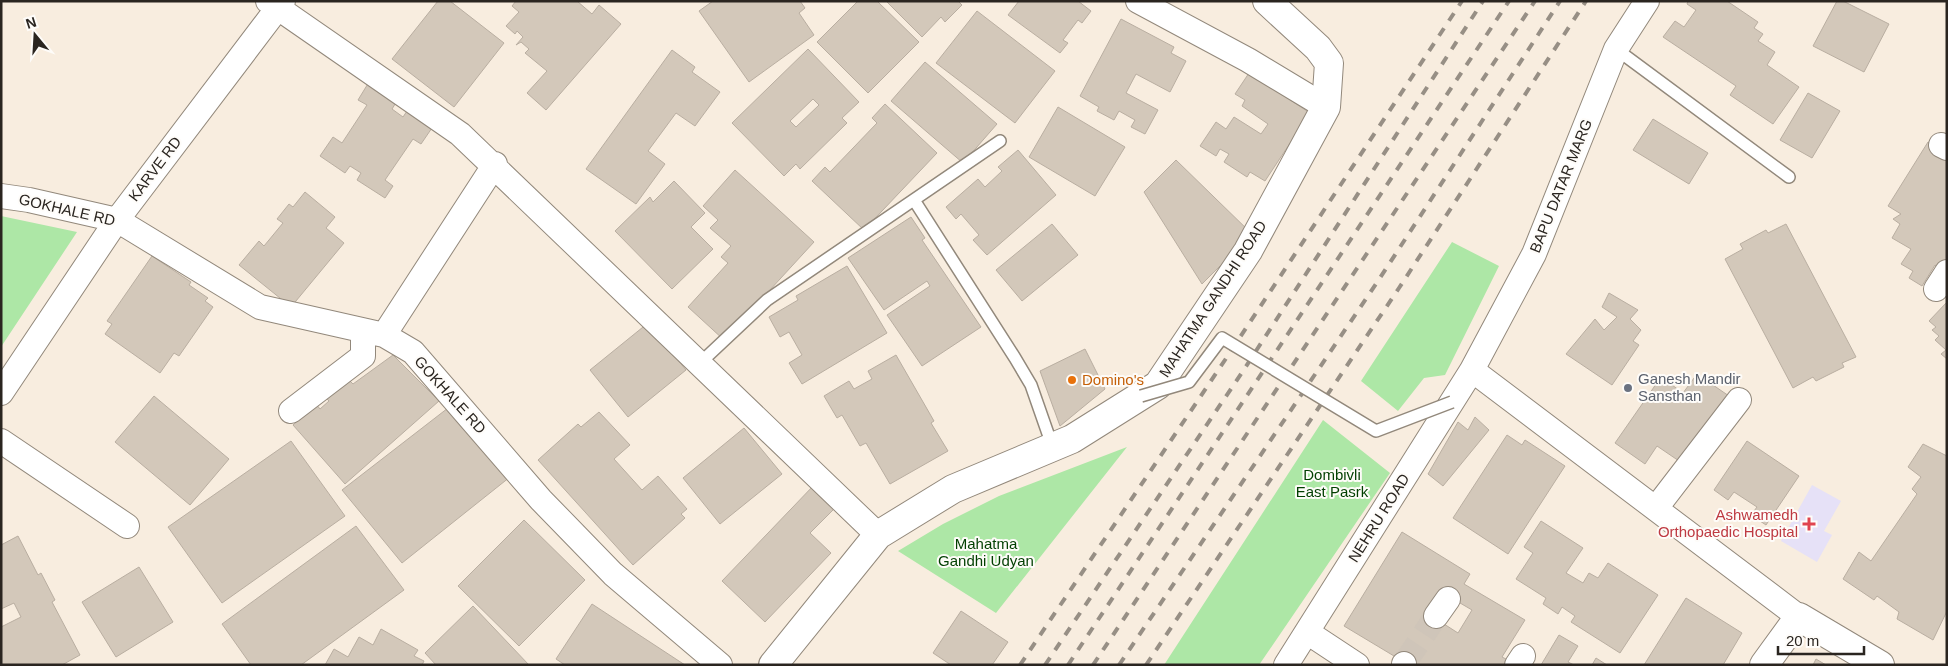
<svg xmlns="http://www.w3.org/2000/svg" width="1948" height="666" font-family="Arial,sans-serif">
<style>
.medical{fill:#e6e1f7}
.green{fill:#ade7a6}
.building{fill:#d3c8ba;stroke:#b9aea1;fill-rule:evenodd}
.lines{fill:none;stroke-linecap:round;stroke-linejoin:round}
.minor-tunnel{stroke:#cfc5b9;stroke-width:24;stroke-dasharray:24 12;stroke-linecap:butt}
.service-casing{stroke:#92887b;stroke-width:14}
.minor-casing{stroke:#92887b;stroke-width:26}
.tertiary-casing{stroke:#92887b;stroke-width:30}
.service{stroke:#fff;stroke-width:11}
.minor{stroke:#fff;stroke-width:24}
.tertiary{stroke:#fff;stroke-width:28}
.rail{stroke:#978f85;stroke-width:4;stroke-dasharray:9 9;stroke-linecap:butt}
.service-bridge-casing{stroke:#92887b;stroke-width:14;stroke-linecap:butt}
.service-bridge{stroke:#fff;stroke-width:11}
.food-dot{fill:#e8710a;stroke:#fefcf9;stroke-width:2}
.worship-dot{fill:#6b7280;stroke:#fefcf9;stroke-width:2}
.health-dot{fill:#e0444e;stroke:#fefcf9;stroke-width:2}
.labels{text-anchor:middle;stroke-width:4;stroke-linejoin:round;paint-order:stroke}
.street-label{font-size:15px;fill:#2a2520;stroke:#fefcf9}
.worship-label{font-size:15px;fill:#5b616d;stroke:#fefcf9;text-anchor:start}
.food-label{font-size:15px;fill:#c56008;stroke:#fefcf9;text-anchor:start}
.park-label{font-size:15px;fill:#013f00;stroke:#fefcf9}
.health-label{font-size:15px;fill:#be3a42;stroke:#fefcf9;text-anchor:end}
</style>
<rect width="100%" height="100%" fill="#f8eddf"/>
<path class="medical" d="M1812,485l29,16 -17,30 8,4 -15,27 -36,-21z"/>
<path class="green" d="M1,216l76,16 -76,115z
M1452,242l47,24 -54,109 -21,3 -26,33 -37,-30z
M1323,420l67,53 -131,192h-95z
M1127,447l-131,166 -98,-62 45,-27 56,-28z"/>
<path class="building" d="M438,1h12l54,42 -50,64 -62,-48z
M516,1h61l15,13 7,-9 22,19 -75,86 -19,-17 20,-22 -22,-18 4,-4 -8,-7 -5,3 7,-8 -6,-6 -2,3 -9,-8 13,-14 -7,-6z
M713,1h87l5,7 -6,5 15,22 -65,47 -50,-71z
M858,1h19l42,41 -51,51 -51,-51z
M886,1h72l4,4 -17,17 -4,-5 -19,20z
M1019,1h59l13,10 -9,12 -4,-3 -15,20 5,3 -8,10 -52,-38z
M1688,1h39l31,21 -4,6 9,6 -5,7 17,11 -8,13 32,22 -26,37 -43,-29 6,-9 -73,-49 12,-16 9,6 12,-17 -9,-6z
M1837,1h6l46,23 -25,48 -51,-26z
M977,11l78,60 -40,52 -79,-60z
M1121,19l53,28 -3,6 15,8 -16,31 -34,-18 -10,19 32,17 -13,24 -14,-7 4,-7 -16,-9 -5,9 -17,-9 2,-4 -19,-11z
M808,49l51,53 -17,16 5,5 -47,46 -4,-5 -12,12 -52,-53zM813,99l6,6 -23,22 -6,-6z
M672,50l23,17 -3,5 28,20 -25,34 -19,-13 -28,38 17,13 -29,40 -50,-35z
M925,62l72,62 -34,39 -72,-62z
M1249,73l61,40 -45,68 -15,-9 -3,5 -23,-15 5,-8 -9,-5 -4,7 -16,-10 16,-24 10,7 8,-12 27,17 7,-10 -26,-18 3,-6 -10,-6z
M369,82l28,19 -5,8 11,8 6,-9 25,17 -13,19 -8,-5 -28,41 8,6 -8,12 -28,-18 4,-7 -11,-7 -5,7 -25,-17 13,-19 9,6 25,-38 -9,-5z
M1808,93l32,18 -28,47 -32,-18z
M885,104l52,49 -73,77 -52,-49 13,-14 5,5 47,-49 -5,-5z
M1058,107l67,40 -30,49 -66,-39z
M1653,119l55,34 -19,31 -56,-34z
M1928,142l19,11v112l-4,6 -8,-6 -13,21 -13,-8 4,-7 -12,-7 10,-15 -19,-11 8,-14 -7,-5 8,-5 -13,-8z
M1018,150l38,45 -69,60 -14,-15 6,-5 -18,-21 -5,5 -10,-12 32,-28 7,8 17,-16 -4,-4z
M1176,160l76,74 -50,50 -58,-92z
M735,170l79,72 -90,98 -36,-33 40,-44 -7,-6 10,-11 -21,-18 8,-8 -15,-14z
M674,181l31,32 -14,14 22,22 -41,40 -57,-58 35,-34 3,5z
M305,192l30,25 -9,11 18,15 -53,64 -52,-42 20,-24 5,5 19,-23 -6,-4 12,-15 4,3z
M911,217l14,21 -3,2 59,87 -59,39 -35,-51 43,-29 -3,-5 -43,29 -36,-52z
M1052,224l26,31 -56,46 -26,-31z
M1786,224l70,133 -14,6 2,4 -28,14 -3,-4 -20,11 -68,-129 18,-10 -3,-5 26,-14 2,3z
M152,256l39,26 -2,3 19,13 -3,3 8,6 -34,49 -5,-3 -14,20 -55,-39 7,-10 -5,-3z
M847,266l40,67 -85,51 -13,-21 13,-8 -13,-23 -9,5 -11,-20 29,-17 -2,-4z
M1609,293l29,17 -8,9 11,11 -8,11 6,4 -27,40 -46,-31 29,-35 9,11 13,-13 -15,-10z
M1947,302v57l-6,-5 5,-4 -11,-10 4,-4 -7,-6 4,-3 -7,-6z
M648,323l38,47 -58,47 -38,-47z
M1085,349l20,40 -45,37 -20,-55z
M393,355l46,46 -94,83 -52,-59 23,-21 4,5 9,-8 -4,-4 22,-19 6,6z
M896,355l38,66 -3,2 17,28 -58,33 -24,-41 -6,3 -18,-31 -5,3 -13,-22 25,-15 5,8 18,-10 -4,-8z
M1697,374l32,22 -47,67 -25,-17 -12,18 -30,-21 46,-66 22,16z
M154,396l75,63 -39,46 -75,-63z
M448,408l62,69 -108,86 -60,-73z
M599,412l31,33 -16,14 28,31 16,-14 29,33 -6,5 4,4 -52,47 -95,-105 40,-36 3,3z
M1475,417l14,13 -46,56 -15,-12 30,-52 10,8z
M744,428l38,46 -62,50 -37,-46z
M1507,435l15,10 3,-5 40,26 -57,88 -55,-36z
M291,441l54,75 -123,87 -54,-76z
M1747,441l52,35 -33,49 -15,-10 6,-8 -23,-15 -6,8 -14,-10z
M1923,444l24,12v155l-14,29 -36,-21 2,-7 -22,-16 -3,4 -31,-21 16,-27 12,9 46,-67 -5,-5 9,-12 -13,-10z
M815,484l22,22 -27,27 21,20 -66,69 -43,-41z
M524,520l61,60 -66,66 -61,-60z
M1541,521l42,27 -17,25 17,10 6,-10 9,5 10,-15 50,32 -38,58 -49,-31 4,-6 -13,-9 -4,7 -15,-10 3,-6 -30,-19 17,-26 -9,-6z
M356,526l48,64 -103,75h-50l-29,-41z
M1402,532l68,42 -6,10 61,36 -23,37 8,4 -2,4h-99l-65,-39zM1443,593l29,17 -14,23 -28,-18z
M18,536l20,39 3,-2 14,27 -3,2 28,53 -18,10h-61v-38l20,-10 -7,-14 -13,6v-64z
M139,567l34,55 -57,35 -34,-55z
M1686,598l56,35 -19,32h-79z
M592,604l93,61h-120l-9,-6z
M473,606l56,59h-93l-11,-12z
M961,611l47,31 -16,23h-41l-18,-12z
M381,629l37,21 -4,6 10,5 -2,4h-97l9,-16 14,8 11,-20 14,8z
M1559,635l19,11 -10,16 6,3h-33z
M1596,658l11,7h-15z
M1816,659l10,6h-13z"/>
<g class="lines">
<path class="minor-tunnel" d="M1404,664l32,-48"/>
<defs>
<path id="service" d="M1616,49l173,128
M914,200l101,158 16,27 22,63
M699,364l68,-64 233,-159"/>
<path id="minor" d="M268,1l192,133 418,401
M1138,1l110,59 78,47
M1941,145l6,3
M1,196l28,4 88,20 143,87 124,28 29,17 128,148 72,74 107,91
M1936,289l11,-17
M384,335l111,-171
M1472,370l327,247
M1,393l116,-173 166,-219
M291,411l72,-55v-25
M1,441l126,85
M1656,508l83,-108
M1436,616l12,-17
M1307,632l50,33
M1286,665l186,-295 62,-116 82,-205 31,-48
M1404,665v-1
M1517,665l6,-9"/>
<path id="tertiary" d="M773,665l105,-130 75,-46 119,-50 86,-54 90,-134 78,-144 3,-44 -11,-15 -51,-47
M1764,665l35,-48 81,48"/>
</defs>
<use href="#service" class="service-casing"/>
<use href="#minor" class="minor-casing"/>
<use href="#tertiary" class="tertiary-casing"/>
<use href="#service" class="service"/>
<use href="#minor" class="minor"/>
<use href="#tertiary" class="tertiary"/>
<path class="rail" d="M1020,665l205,-305 237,-359
M1045,665l198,-294 240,-370
M1068,665l441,-664
M1093,665l442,-664
M1119,665l259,-384 182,-280
M1146,665l253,-377 187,-287"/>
<defs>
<path id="service-bridge" d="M1141,396l48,-14 33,-44 154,93 76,-29"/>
</defs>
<use href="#service-bridge" class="service-bridge-casing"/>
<use href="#service-bridge" class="service-bridge"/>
</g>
<circle class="food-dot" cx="1072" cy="380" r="5"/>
<circle class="worship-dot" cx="1628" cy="388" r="5"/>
<path class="health-dot" d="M1806.5 516.5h5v5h5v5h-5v5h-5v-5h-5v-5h5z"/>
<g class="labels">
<g class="street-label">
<text transform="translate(155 169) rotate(-53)" y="5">KARVE RD</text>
<text transform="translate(1561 186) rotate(-68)" y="5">BAPU DATAR MARG</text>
<text transform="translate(67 210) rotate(13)" y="5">GOKHALE RD</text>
<text transform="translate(1213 299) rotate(-57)" y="5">MAHATMA GANDHI ROAD</text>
<text transform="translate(450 395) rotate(48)" y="5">GOKHALE RD</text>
<text transform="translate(1379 518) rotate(-58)" y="5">NEHRU ROAD</text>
</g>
<g class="worship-label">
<text x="1638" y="384">Ganesh Mandir<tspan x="1638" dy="17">Sansthan</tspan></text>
</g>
<g class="food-label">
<text x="1082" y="385">Domino's</text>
</g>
<g class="park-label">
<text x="1332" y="480">Dombivli<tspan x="1332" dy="17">East Pasrk</tspan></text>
<text x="986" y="549">Mahatma<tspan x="986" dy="17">Gandhi Udyan</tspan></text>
</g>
<g class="health-label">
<text x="1798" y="520">Ashwamedh<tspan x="1798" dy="17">Orthopaedic Hospital</tspan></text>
</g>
</g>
<rect width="1948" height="666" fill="none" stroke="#2a2520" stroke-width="5"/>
<g transform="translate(35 35) rotate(342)" stroke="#fefcf9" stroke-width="4" paint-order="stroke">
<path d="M0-4L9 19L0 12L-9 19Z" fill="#2a2520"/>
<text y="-8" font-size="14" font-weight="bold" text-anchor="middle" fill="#2a2520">N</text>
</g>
<path d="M1778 646v8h86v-8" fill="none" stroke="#2a2520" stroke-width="2.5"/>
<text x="1786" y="646" font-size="15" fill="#2a2520" stroke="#fefcf9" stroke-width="4" paint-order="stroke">20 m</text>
</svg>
